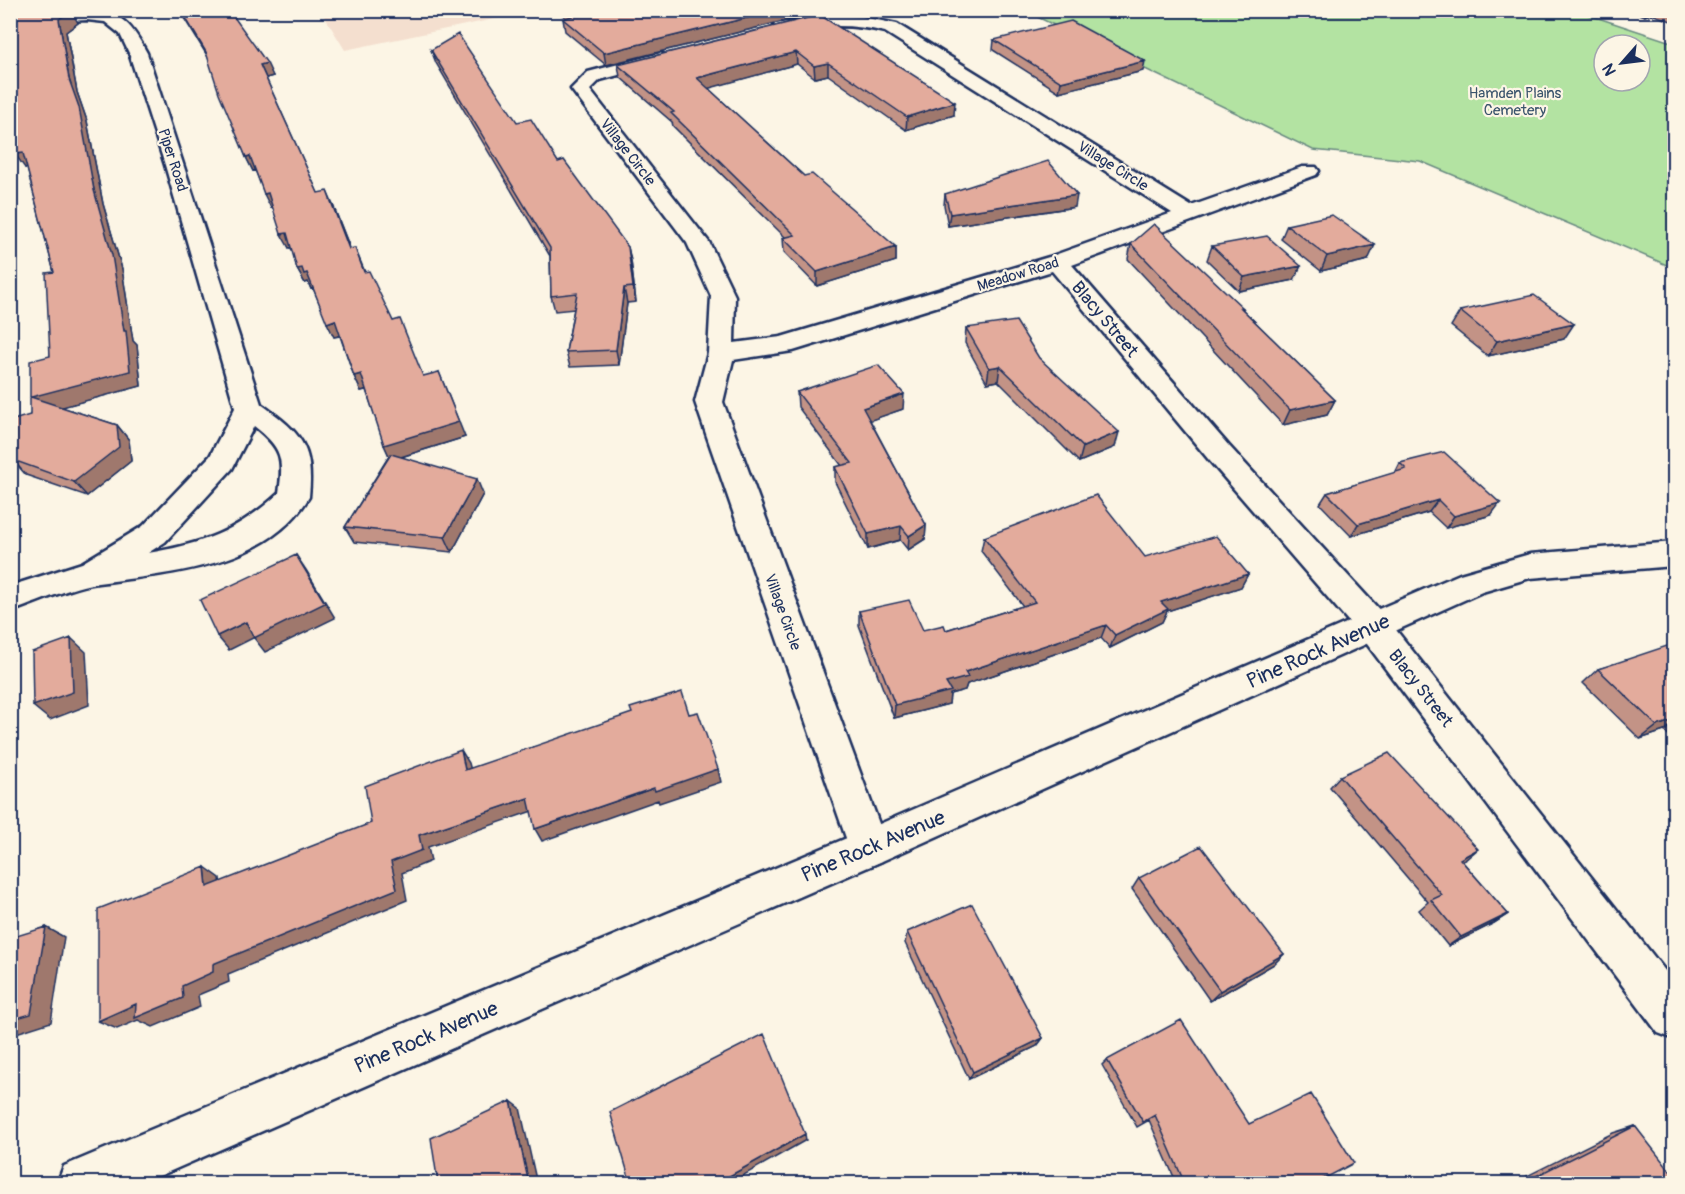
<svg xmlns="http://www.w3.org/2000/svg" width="1685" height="1194" font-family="Pangolin,sans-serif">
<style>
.built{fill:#f4dfcf}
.green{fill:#b3e3a2;stroke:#678980;stroke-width:1.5;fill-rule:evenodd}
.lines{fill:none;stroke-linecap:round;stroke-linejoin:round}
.minor-casing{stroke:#1b2f5e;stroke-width:5}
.tertiary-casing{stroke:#1b2f5e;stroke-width:5}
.minor{fill:#fcf5e5;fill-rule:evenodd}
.tertiary{fill:#fcf5e5;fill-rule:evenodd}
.wall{fill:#c39386;stroke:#1b2f5e;stroke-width:1.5}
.shaded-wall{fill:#9f786d;stroke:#1b2f5e;stroke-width:1.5}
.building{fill:#e3ab9c;stroke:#1b2f5e;stroke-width:1.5}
.labels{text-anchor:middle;stroke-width:4.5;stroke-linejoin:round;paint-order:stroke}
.far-park-label{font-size:15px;fill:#39536c;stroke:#fcf5e5}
.far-street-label{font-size:15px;fill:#1b2f5e;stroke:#fcf5e5}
.street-label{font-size:18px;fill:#1b2f5e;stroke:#fcf5e5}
.near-street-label{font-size:21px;fill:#1b2f5e;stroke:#fcf5e5}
</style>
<rect width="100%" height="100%" fill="#fcf5e5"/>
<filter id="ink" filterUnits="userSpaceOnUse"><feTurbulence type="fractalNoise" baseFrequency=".0167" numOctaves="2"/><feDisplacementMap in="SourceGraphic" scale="12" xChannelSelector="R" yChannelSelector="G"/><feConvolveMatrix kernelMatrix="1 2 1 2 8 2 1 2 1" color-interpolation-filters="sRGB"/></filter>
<g filter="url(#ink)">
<path class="built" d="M321,11h211l-187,39z"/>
<path class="green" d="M1574,10l100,33v225l-254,-107 -107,-11 -288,-139zM1604,45h36v36h-36z"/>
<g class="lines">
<defs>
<path id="minor" d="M79,10c39,0 50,9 68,43l114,351c40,29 53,42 48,93 -41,70 -140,76 -211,86 -25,3 -62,20 -88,29v-26l72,-23 61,-37 67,-70 25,-48 -70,-243 -36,-112 -9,-19 -15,-12 -18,-2 -77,4v-10zM254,426c28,22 30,32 25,67 -41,38 -76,51 -131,60l17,-11 67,-73z
M836,15l26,2 35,7 294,182 111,-39h14l3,4 -3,4 -244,90 157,181 156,170 289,366v57l-16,-6 -297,-397 -152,-176 -157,-189 -259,80 -60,9 -10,42 165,446 -6,13 -14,6 -14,-6 -159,-459 13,-49 3,-57 -24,-53 -116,-154 17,-17 73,-19 9,5 -3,4 -67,18 -10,10 119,152 26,54 -1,47 47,-6 268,-80 123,-44 -287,-181c-35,-9 -69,-7 -104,1l-8,-5 2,-4z"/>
<path id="tertiary" d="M1674,542v24l-144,12 -48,14 -600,269 -741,323h-84l7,-18 790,-331 606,-261 70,-20z"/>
</defs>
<use href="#minor" class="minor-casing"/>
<use href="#tertiary" class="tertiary-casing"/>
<use href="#minor" class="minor"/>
<use href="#tertiary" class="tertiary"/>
</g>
<path class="wall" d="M10,10h37l-37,2z
M179,10h50l44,66 -7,2 52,115 15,12 17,44 5,-1 10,24 58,104 42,61 -64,20 82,37 -31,58 -98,-10 -9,-15 44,-71 -23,-66 -5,1 -7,-15 -14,-40 -6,1 -21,-49 -2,1 -3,-7 -3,1 -8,-14 -5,-21h-3l-16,-41 -2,1 -16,-38 -2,1 -7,-14 -38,-100z
M556,10h248v6l-198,49 -41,-34 -2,-12 3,-1z
M1627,10h47v12l-23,-8 -6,2z
M10,13l68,10 -12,9 11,60 10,29 16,83 19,65 11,72 4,4 4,41 -80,21 56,18 12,15 2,21 -44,35 -61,-21 -13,-15 17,-45 20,-59 4,-84 -27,-104h-2z
M820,15l134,100 -48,15 -78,-55 -13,3 -18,-14 -89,24 96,88 92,71v14l-79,25 -33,-34 -1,-14 2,-1 -112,-111 -1,-4 -52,-45 -2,-12z
M994,40l149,31 -84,21 -66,-42z
M431,50l86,72 41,40 70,85 3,14 5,41 -9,1 -8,62 -49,2 -4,-15 8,-43 -19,2 -4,-15 -1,-40 -114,-193z
M945,194l130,13 -127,19 -4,-21z
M1287,225l81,35 -47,11 -40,-32z
M1131,244l112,64v2l92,90 -8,15 -44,10 -155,-166z
M1212,246l82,34 -55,11 -32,-31z
M1460,311l104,28 -76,17 -37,-30z
M966,328l73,30 76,89 -36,15 -81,-81 -11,2 -22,-40z
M797,392l106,17 -33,11 56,105 -1,14 -17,11 -8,-10 -32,9 -33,-67v-15l7,-1 -44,-59z
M1400,463l91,52 -45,13 -17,-16 -78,24 -31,-32 7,-11 68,-20z
M984,537l161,20 103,17 -7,13 -74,24 -5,11 -52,26 -9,-10 -134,46 -2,6 -15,4 -1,10 -55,14 -35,-93v-14l64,19h23l77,-24 -42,-55z
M1674,648v92l-10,-9 -24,8 -57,-56 15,-14z
M1340,776l125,84 -3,1 46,53 -14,9 -46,23 -29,-36 9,-8 -98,-115z
M1139,878l145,76 -10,10 -64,37 -78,-112z
M907,932l136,106 -6,8 -68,33 -64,-136z
M1107,1060l142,64 65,60h-137l-28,-64 -12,7 -35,-62z
M1635,1126l39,58h-158l-1,-2 98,-49z"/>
<path class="shaded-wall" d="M71,10l7,13 -12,9 11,60 10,29 16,83 19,65 11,72 4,4 4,41 -97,26 -13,-15 93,-66 -30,-141 -25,-111 -10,-60z
M779,10h25v6l-198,49 -2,-12z
M1648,10h5l-2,4 -6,2z
M796,52l1,12 -98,27 -2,-13z
M1145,61l-2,10 -84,21 2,-10z
M267,63l6,13 -7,2 -6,-13z
M828,63v12l-13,3 -1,-12z
M955,102l-1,13 -48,15 1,-13z
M23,153l9,14 -7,1 -10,-14z
M250,156l6,14 -3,1 -7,-14z
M327,191l6,14 23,58 -7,-14z
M268,193l7,14 -4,1 -7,-14z
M1077,195l-2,12 -127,19 2,-12z
M287,233l7,14 -5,1 -8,-14z
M1375,245l-7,15 -47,11 6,-15z
M628,247l3,14 5,41 -3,-15z
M896,247v14l-79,25v-14z
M1301,266l-7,14 -55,11 5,-14z
M302,268l5,5 8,15 -4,1 -3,-7 -3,1 -8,-14z
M624,288l3,15 -8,62 -3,-15z
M335,320l8,15 -9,2 -7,-14z
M1574,324l-10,15 -76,17 9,-15z
M1000,366l-2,15 -11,2 2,-15z
M439,372l26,65 -74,23 -7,-15z
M361,374l7,15 -7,2 -7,-15z
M904,394l-1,15 -40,14v-15z
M1335,400l-8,15 -44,10 7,-15z
M117,425l12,15 2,21 -44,35 -13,-14z
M1119,432l-4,15 -36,15 4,-15z
M477,479l6,15 -31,58 -7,-15z
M1438,500l-9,12 -78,24 7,-12z
M1500,503l-9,12 -45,13 8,-12z
M926,525l-1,14 -17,11 1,-14z
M901,526l-1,14 -32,9v-15z
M296,555l10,15 29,48 -70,34 -11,-14z
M1248,574l-7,13 -74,24 -5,11 -52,26 5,-13 46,-33z
M246,622l11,14 -28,14 -12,-14z
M1106,625l-5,13 -134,46 -2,6 -15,4 -1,10 -55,14 1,-13 51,-22 19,-11z
M71,638l15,14 3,53 -39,15 -17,-14z
M1674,720v3l-10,8 -24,8 17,-13z
M461,750l8,13 5,19 -9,-12z
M718,769l3,13 -62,21 -1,-3 -116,41 -7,-12 119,-41z
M528,798l7,12 -107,37 3,14 -29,12 5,27 -179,74 1,8 -31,13 2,12 -47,20 -15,-7 -21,9 -19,-8 38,-17 77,-40 178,-102 28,-27z
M1478,849l-13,11 -18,9 13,-10z
M205,867l15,11 2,20 -15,-11z
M1508,914l-14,9 -46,23 13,-9z
M46,927l18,10 -13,85 -38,12 -3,14v-28z
M1284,954l-10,10 -64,37 10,-10z
M1043,1038l-6,8 -68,33 4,-7z
M511,1101l9,7 17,76h-8z
M805,1134l1,6 -78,44h-13z"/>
<path class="building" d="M71,10l-12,9 10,60 10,28 15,83 18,65 12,76h2l4,40 -99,26 86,28 2,22 -45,35 -61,-22 -3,-25v-14l20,-6v-54l20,-5 -4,-83 8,-1 -31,-119 -8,1 -4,-38 8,-2 -9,-37v-64z
M181,10h48l38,53 -7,2 58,128 9,-2 22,58 6,-1 9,24 5,-1 24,50 7,-2 23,57 16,-4 20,50 -75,23 -23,-71 -7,2 -19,-56 -8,3 -20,-50 -3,1 -2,-6 -5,1 -10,-36 -6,1 -13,-41 -4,1 -14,-38 -4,1 -27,-64 -13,-41z
M569,10h210l-175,43 -41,-34 12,-4z
M820,15l135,87 -48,15 -79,-54 -14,3 -18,-14 -99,26 107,98 8,-2 84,73 -79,25 -34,-34 12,-3 -124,-122 3,-1 -56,-47z
M1071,21l74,40 -84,21 -67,-42z
M458,34l59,88 14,-3 27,43 6,-2 64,87 5,40 -9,1 -8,62 -50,2 11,-59 -26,3 -1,-48 -119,-198z
M1048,161l29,34 -127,19 -5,-20z
M1332,215l43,30 -48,11 -40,-31z
M1154,224l89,84h-2l94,92 -45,10 -159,-166z
M1267,236l34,30 -57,11 -32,-31z
M1534,295l40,29 -77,17 -37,-30z
M1016,321l23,37 80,74 -36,15 -83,-81 -11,2 -23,-40z
M878,365l26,29 -41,14 63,117 -17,11 -8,-10 -33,8 -33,-67 17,-4 -55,-71z
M1444,452l56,51 -46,13 -16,-16 -80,24 -31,-31 79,-24 -6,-6z
M391,454l86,25 -32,58 -100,-10z
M1096,495l49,62 71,-21 32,38 -87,28 7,7 -53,26 -9,-10 -141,47 3,5 -22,6 5,8 -56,14 -36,-94 50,-11 14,30 21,-5 2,5 89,-28 -51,-65z
M296,555l29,48 -71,35 -8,-16 -29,14 -17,-36z
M71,638l2,54 -40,14 -1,-54z
M1670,645l4,3v72l-17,6 -59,-57z
M682,692l7,22 9,-2 20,57 -63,22 -1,-3 -119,41 -7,-31 -109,37 3,15 -31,12 6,27 -184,75v8l-31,14 1,12 -48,20 1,-14 -38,17v-112l107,-42 2,20 164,-64 -6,-37 96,-36 4,20 167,-57 -2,-5z
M1389,753l89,96 -18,10 48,55 -47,23 -30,-37 11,-5 -102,-119z
M1201,846l83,108 -64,37 -81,-113z
M972,904l71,134 -70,34 -66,-140z
M46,927l-15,87 -21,6v-82z
M1181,1020l68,104 62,-30 43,69 -40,21h-129l-30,-69 -12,7 -36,-62z
M764,1034l41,100 -90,50h-84l-21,-72z
M511,1101l18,83h-91l-7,-46z
M1635,1126l39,50v8h-135l-5,-7z"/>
</g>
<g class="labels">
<g class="far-park-label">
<text x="1515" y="98">Hamden Plains<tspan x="1515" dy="17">Cemetery</tspan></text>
</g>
<g class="far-street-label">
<text transform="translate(628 152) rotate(52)" y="5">Village Circle</text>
<text transform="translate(173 160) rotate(72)" y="5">Piper Road</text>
<text transform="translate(1113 166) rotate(32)" y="5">Village Circle</text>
<text transform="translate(1018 274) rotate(-17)" y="5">Meadow Road</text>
<text transform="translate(783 612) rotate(70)" y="5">Village Circle</text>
</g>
<g class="street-label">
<text transform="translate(1105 319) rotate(50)" y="6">Blacy Street</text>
<text transform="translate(1421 688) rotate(52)" y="6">Blacy Street</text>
</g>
<g class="near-street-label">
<text transform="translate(1318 651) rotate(-24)" y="7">Pine Rock Avenue</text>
<text transform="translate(873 846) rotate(-23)" y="7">Pine Rock Avenue</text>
<text transform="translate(426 1037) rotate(-23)" y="7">Pine Rock Avenue</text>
</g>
</g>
<rect width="1685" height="1194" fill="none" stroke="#fcf5e5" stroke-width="36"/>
<rect x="18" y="18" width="1649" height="1158" fill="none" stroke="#1b2f5e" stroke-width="2" filter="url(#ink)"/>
<g transform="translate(1622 63) rotate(242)"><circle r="28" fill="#fcf5e5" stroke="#a2a6af" stroke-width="1.5"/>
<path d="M0-4.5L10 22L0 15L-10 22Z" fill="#1b2f5e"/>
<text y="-9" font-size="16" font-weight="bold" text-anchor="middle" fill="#1b2f5e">N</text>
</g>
</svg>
